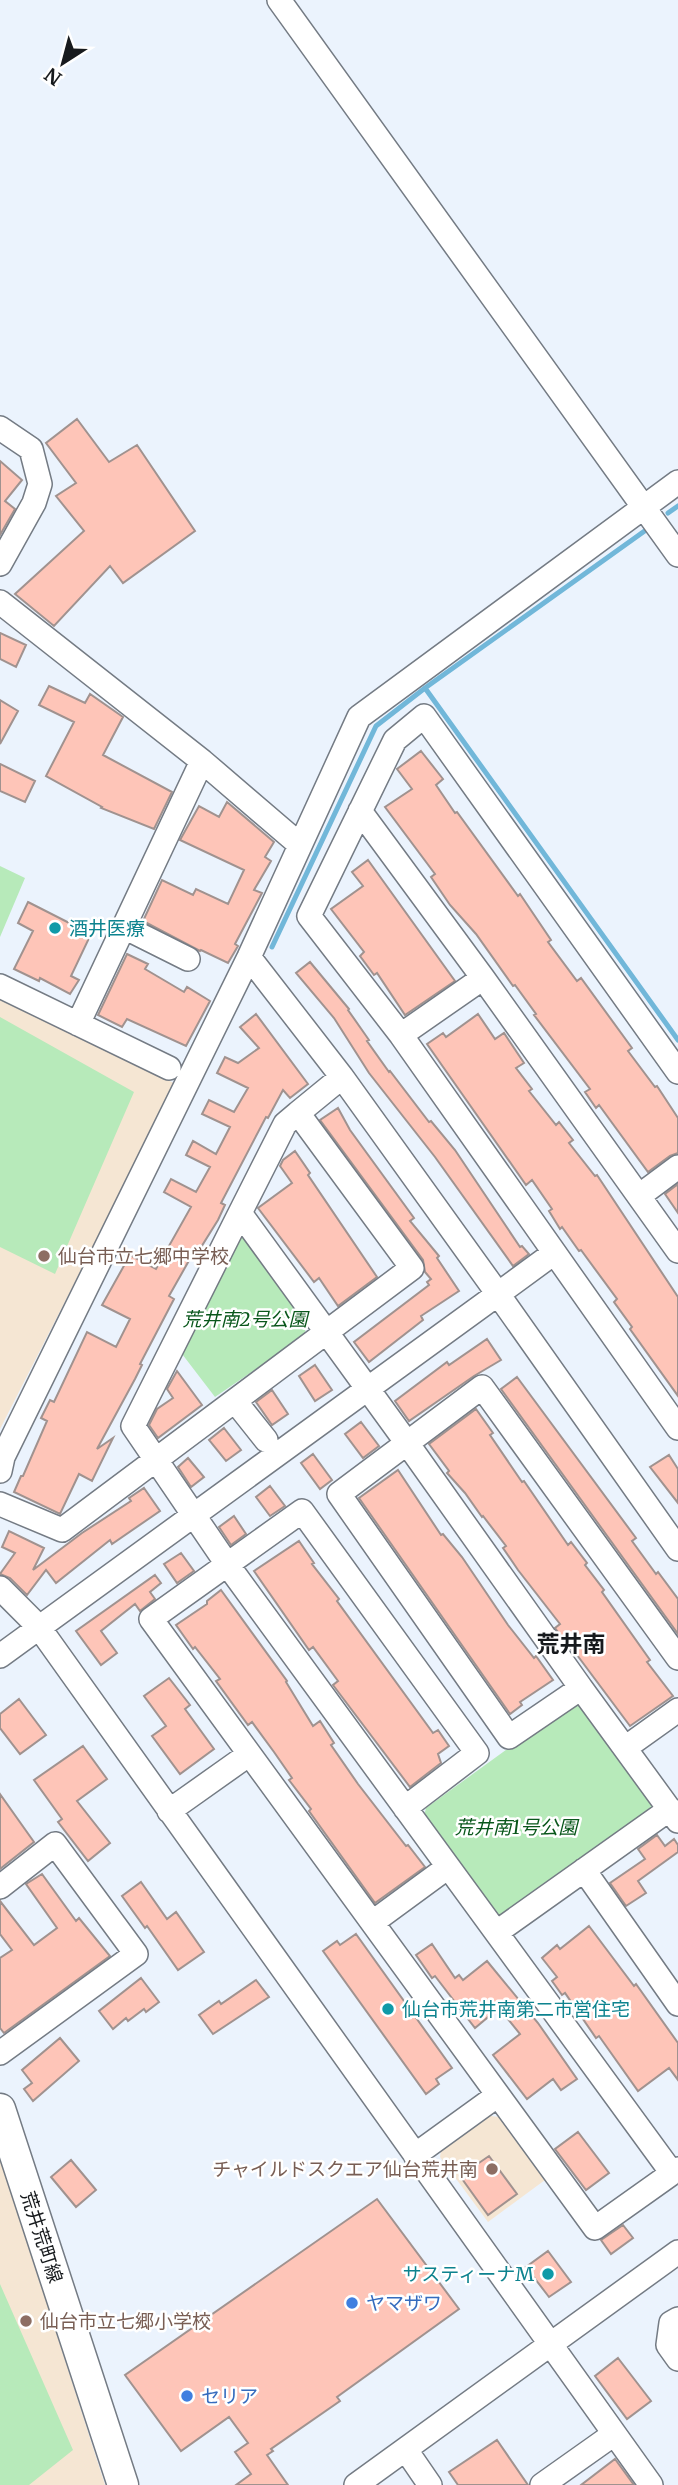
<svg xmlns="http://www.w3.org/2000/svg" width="678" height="2485" font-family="Merriweather,'Noto Sans JP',serif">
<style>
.education{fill:#f5e6d3}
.green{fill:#b7eaba}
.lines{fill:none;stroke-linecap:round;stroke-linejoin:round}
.stream{stroke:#71b7d9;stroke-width:5}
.building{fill:#fec5b8;stroke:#a0928f;stroke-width:2}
.minor-casing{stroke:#747b84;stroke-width:26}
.major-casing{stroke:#747b84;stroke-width:33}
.minor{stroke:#fff;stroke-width:23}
.major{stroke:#fff;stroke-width:30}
.culture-dot{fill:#0f9aa8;stroke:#fff;stroke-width:2.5}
.education-dot{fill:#8d6e63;stroke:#fff;stroke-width:2.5}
.shop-dot{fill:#3f7fe0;stroke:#fff;stroke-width:2.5}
.labels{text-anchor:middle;stroke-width:5;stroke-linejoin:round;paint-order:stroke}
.culture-label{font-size:19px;fill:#0d838f;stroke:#fff;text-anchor:start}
.education-label{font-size:19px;fill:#785e54;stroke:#fff;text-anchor:start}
.park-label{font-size:19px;font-style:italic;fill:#09571b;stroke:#fff}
.street-label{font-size:19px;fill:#171a1d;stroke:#fff}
.shop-label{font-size:19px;fill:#366cbe;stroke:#fff;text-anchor:start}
.quarter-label{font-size:23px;font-weight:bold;fill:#171a1d;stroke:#fff}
</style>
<rect width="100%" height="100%" fill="#ebf3fd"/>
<path class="education" d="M0,1000l176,84 -176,345z
M483,2115l16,2 46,63 -57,42 -48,-65 2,-12z
M0,2157l105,328h-105z"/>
<path class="green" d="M0,866l25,12 -25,59z
M0,1017l134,75 -79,182 -55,-27z
M241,1234l66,89 -3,13 -89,61 -36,-47z
M569,1704l15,2 71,92 -4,16 -143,104 -16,-4 -69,-94 3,-12z
M0,2284l73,166 -44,35h-29z"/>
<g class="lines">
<path class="stream" d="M668,513l10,-7
M425,688l253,352
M272,947l104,-221 49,-38 221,-158"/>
</g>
<path class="building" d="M77,419l32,43 28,-17 58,86 -72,52 -13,-17 -56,60 -39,-32 69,-63 -28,-35 20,-13 -30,-40z
M0,461l22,19 -17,21 10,8 -15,26z
M0,633l26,12 -10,22 -16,-8z
M49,686l36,17 5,-9 33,23 -20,38 69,37 -18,37 -53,-21 1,-1 -56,-31 28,-54 -35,-17z
M0,700l18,11 -18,33z
M421,751l22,28 -7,6 19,28 2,-1 61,84 2,-2 31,46 -3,2 29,39 4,-3 51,70 -4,3 27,36 2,-1 21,32v35l-8,3 -22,16 -49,-67 -3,3 -11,-16 5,-3 -56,-74 2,-1 -21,-29 -2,1 -37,-52 -26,-29 -19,-28 4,-3 -50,-67 27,-18 -15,-20z
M0,764l35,17 -10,21 -25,-11z
M227,802l47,40 -9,15 6,4 -17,29 8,3 -27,51 3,2 -10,17 -27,-13 -1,1 -57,-30 19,-41 31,15 3,-6 32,15 16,-34 -64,-30 19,-34 20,11z
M368,860l87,121 -50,34 -28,-42 -3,2 -14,-19 4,-4 -33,-43 32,-23 -11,-14z
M28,902l63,32 -20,42 8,4 -9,14 -30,-16 -1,3 -25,-12 19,-38 -15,-8z
M127,954l21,10 -3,5 39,23 3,-5 23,14 -24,45 -59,-27 -5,8 -24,-12z
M310,962l39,47 -1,1 21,30 -2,1 22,31 1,-1 39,51 2,-1 24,29 65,97 2,-1 7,8 -16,12 -78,-109 -66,-84 -35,-55 -38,-45z
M256,1014l52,70 -18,14 -7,-8 -15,28 -2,-1 -45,86 4,2 -7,15 -20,32 -3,-2 -26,46 5,3 -34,65 2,1 -7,14 -38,70 16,-11 -21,43 -13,-7 -19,40 -46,-22 7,-16h2l24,-55 -6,-3 9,-18 4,2 33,-70 29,15 14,-28 -28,-14 28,-50 26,14 35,-62 -27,-15 7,-13 25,13 14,-25 -24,-12 7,-14 23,13 14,-27 -28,-13 7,-14 25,12 14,-24 -31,-15 8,-16 13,6 21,-15 -19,-21z
M478,1014l17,25 9,-6 20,30 -8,5 16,21 -3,2 27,34 3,-3 14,18 -4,3 26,33 2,-1 81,122v99l-48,-67 2,-2 -18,-25 3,-3 -36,-49 -2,1 -17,-24 -2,2 -11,-18 3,-2 -20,-29 -6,5 -99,-141 16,-11 3,4z
M338,1108l12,22 64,88 -4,3 29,35 -2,2 22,33 -38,25 2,4 -54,42 -15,-20 75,-57 -2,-3 4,-3 -6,-7 -2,-12 -103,-140z
M295,1151l15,22 -2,2 69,102 -39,29 -19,-28 -5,4 -56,-74 34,-25 -12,-17 3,-6z
M678,1184v29l-13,-19z
M487,1339l14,21 -27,16 -65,45 -14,-20 52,-39 2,3z
M315,1365l17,25 -17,11 -16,-25z
M177,1371l25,34 -44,33 -9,-13 8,-16 16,-11 -6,-9z
M517,1377l119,161 -4,3 24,33 2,-2 20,27v35l-177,-245z
M272,1390l16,24 -16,11 -16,-23z
M476,1409l17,24 -3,2 32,47 2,-1 44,64 3,-3 16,21 -2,2 19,25 -2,2 48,68 -3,2 26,34 -43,30 -56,-75 -1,1 -18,-24 5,-4 -42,-54 -15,-22 3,-2 -23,-30 -1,1 -17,-24 -18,-20 2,-2 -20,-27z
M361,1422l18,24 -16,12 -18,-24z
M224,1428l17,22 -15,11 -17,-21z
M313,1454l19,26 -12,9 -19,-26z
M669,1455l9,14v34l-28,-36z
M188,1458l16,19 -13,10 -13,-20z
M398,1470l43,65 2,-1 19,23 46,68 26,33 2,-2 17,24 -33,22 2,3 -12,9 -151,-216z
M270,1486l15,20 -15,10 -14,-19z
M144,1488l16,23 -48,33 -2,-4 -54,43 -10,-13 -19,25 -17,-17 -10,-4 15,-21 -13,-6 7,-16 35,17 -11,22 49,-37 49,-32 -2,-3z
M234,1516l12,18 -15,11 -12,-18z
M299,1541l15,22 -2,1 27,35 -2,2 96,132 5,-3 11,16 -11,8 3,9 -31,24 -77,-102 5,-4 -25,-34 -4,3 -55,-79z
M181,1553l13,18 -17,12 -13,-19z
M155,1575l6,8 -11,9 5,7 -15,12 -5,-7 -34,27 16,22 -16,12 -25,-34z
M221,1590l66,91 -1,1 27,44 7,-5 14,22 -3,2 27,39 48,62 2,-1 17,22 -50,36 -66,-92 2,-2 -22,-29 3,-2 -18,-26 -22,-30 -4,3 -32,-44 4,-2 -25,-32 -2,2 -17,-24 31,-21v-3z
M169,1678l21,27 -5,4 29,40 -34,25 -28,-38 14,-10 -22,-30z
M19,1699l27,36 -26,19 -20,-26v-14z
M83,1746l24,33 -30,22 33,42 -22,18 -30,-39 4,-3 -28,-39z
M0,1794l34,48 -34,27z
M657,1835l8,11 9,-7 4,6v7l-40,29 8,12 -20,13 -16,-23 35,-24 -7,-10z
M42,1874l34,47 3,-3 31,38 -106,77 -4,-5v-70l12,-8 -12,-16v-33l34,44 23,-17 -31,-44z
M141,1882l26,37 9,-7 28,40 -26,18 -31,-44 -2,2 -23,-32z
M589,1926l45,60 2,-2 42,59v37l-9,-12 -31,23 -39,-55 -3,2 -31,-45 -3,2 -10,-14 5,-4 -15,-19 15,-13 3,4z
M356,1934l96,134 -16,11 3,5 -13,10 -103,-143 14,-10 3,4z
M432,1944l23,34 4,-3 4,5 24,-19 51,62 39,56 -16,11 -8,-11 -26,20 -34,-44 27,-21 -21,-26 -24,20 -40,-52 -3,2 -16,-23z
M141,1978l18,24 -13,10 -2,-3 -16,12 -2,-3 -13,11 -14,-18z
M256,1980l13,17 -56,37 -14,-19 20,-14 2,3z
M60,2038l19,23 -46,40 -9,-12 8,-6 -10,-13z
M578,2132l31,41 -23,17 -31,-41z
M489,2156l28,38 -29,21 -28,-39z
M71,2160l25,30 -20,17 -25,-30z
M377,2199l82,110 -122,88 3,4 -69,48 2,2 -6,4 21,30h-52l15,-11 -16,-22 13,-9 -19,-26 -48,34 -56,-76z
M623,2225l10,13 -22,16 -10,-14z
M548,2251l23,31 -22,15 -23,-30z
M618,2358l33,43 -24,18 -32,-43z
M497,2440l31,45h-70l-9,-13z
M615,2459l19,26h-53z"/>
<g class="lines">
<defs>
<path id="minor" d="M279,0l399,555
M0,428l31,21 9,35 -6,19 -34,61
M0,602l202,159 98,84
M360,811l123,167 195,273
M124,927l64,32
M0,986l169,82
M78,1024l124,-263
M401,1035l82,-57
M678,1072l-254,-356 -29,24 -86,176 92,119 277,393
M298,1113l-13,11 -45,89 167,230 174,245 -72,49 -170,-243 143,-107 196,271
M639,1196l39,-29
M240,1213l-107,213 94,138 445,609
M554,1253l-56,41 180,255
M235,1401l31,39
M0,1471l3,-14 246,-500 110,-240 319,-235
M0,1504l62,26 350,-262 -114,-155 44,-36
M0,1588l38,38 613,859
M0,1656l498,-362 -156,-217 -93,-120
M581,1688l97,133
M625,1748l53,-38
M405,1808l72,-55 -175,-242 -151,108 347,476
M169,1811l79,-56
M584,1870l94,134
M0,1887l55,-43 81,110 -136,99
M373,1922l75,-55
M497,1932l173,-123
M415,2155l83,-60 97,133 83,-59
M678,2319l-7,4 -3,22 10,14
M406,2450l24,35
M356,2485l322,-233
M542,2485l72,-51"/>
<path id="major" d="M0,2109l123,376"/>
</defs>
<use href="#minor" class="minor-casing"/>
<use href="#major" class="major-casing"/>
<use href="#minor" class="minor"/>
<use href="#major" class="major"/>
</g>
<g class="culture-dot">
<circle cx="55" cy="928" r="7"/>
<circle cx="388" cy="2009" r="7"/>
<circle cx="548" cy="2274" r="7"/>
</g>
<g class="education-dot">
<circle cx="44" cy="1256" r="7"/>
<circle cx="492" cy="2169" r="7"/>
<circle cx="26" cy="2321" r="7"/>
</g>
<g class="shop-dot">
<circle cx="352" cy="2303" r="7"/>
<circle cx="187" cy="2396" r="7"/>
</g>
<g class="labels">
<g class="culture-label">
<text x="69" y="935">酒井医療</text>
<text x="402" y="2016">仙台市荒井南第二市営住宅</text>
<text x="534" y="2281" text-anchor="end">サスティーナM</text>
</g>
<g class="education-label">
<text x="58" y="1263">仙台市立七郷中学校</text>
<text x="478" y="2176" text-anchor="end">チャイルドスクエア仙台荒井南</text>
<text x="40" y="2328">仙台市立七郷小学校</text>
</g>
<g class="park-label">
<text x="245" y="1326">荒井南2号公園</text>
<text x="516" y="1834">荒井南1号公園</text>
</g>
<g class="street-label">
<text transform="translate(42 2237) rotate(72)" y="7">荒井荒町線</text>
</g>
<g class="shop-label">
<text x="366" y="2310">ヤマザワ</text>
<text x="201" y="2403">セリア</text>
</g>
<g class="quarter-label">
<text x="571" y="1652">荒井南</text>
</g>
</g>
<g transform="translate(63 63) rotate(216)" stroke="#ffffff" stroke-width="5" paint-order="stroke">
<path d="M0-5L12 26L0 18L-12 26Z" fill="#171a1d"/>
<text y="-10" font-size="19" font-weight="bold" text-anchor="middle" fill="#171a1d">N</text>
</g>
</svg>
